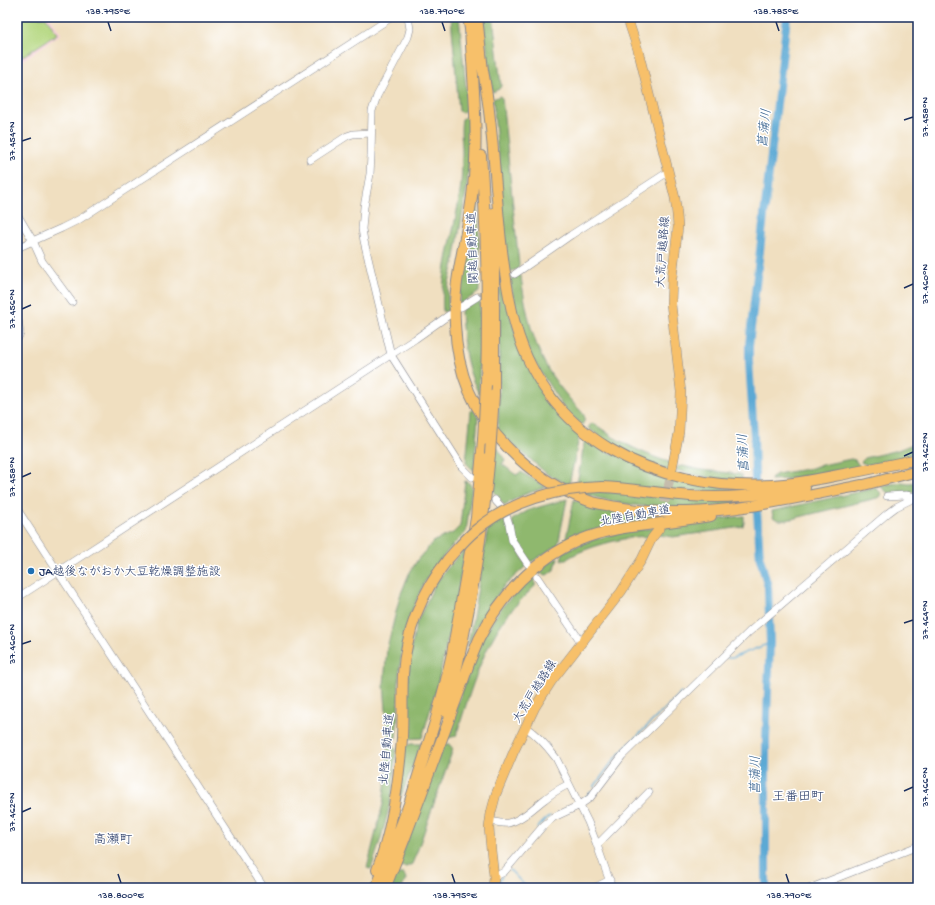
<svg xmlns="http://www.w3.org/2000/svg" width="935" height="905" font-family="'Gochi Hand','Klee One',sans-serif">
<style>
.built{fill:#f6cfd7}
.green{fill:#b4d77f;stroke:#68836e}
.forest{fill:#8fb86e;stroke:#557466}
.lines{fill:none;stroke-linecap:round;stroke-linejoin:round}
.stream{stroke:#5ba9d4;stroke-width:1.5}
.river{stroke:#5ba9d4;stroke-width:8}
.minor-tunnel{stroke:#c5bcac;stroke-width:7;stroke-dasharray:7 3.5;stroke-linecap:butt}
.major-tunnel{stroke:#c5bcac;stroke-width:9;stroke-dasharray:9 4.5;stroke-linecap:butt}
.minor-casing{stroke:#86878f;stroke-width:8}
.major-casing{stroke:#86878f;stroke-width:10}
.highway-casing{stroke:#86878f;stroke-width:12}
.minor{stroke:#fff;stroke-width:7}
.major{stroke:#f7c06b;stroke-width:9}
.highway{stroke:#f7c06b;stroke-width:10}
.highway-bridge-casing{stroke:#86878f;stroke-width:12;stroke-linecap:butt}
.highway-bridge{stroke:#f7c06b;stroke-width:10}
.ticks{fill:none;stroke:#1b2f5e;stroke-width:1.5}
.poi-dot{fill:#1f6fb2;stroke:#fff;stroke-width:1.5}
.labels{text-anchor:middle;stroke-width:3;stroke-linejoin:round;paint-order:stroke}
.street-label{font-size:12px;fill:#1b2f5e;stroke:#fff}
.poi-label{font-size:12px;fill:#1b2f5e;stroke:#fff;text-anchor:start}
.water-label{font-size:13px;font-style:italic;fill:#35608d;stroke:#fff}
.neighbourhood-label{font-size:13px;fill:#1b2f5e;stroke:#fff}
.neatline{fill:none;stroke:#1b2f5e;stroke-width:1.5}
.ticks-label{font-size:10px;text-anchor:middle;fill:#1b2f5e}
</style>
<rect width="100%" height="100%" fill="#fff"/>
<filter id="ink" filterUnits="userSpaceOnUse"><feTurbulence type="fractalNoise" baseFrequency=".025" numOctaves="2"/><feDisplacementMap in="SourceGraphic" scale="8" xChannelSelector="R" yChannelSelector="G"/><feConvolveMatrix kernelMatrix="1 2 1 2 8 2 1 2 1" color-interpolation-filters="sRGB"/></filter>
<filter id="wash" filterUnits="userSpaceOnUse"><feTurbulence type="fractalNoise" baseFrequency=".012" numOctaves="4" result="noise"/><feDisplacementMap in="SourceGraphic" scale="16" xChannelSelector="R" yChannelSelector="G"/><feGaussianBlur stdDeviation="0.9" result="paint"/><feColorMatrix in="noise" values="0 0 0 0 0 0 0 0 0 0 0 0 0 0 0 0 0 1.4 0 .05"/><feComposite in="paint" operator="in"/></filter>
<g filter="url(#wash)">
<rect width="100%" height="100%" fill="#f0dfc0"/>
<path class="built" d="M17,17h33l11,17 -44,30z"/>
<path class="green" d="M17,17h29l11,17 -40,26z"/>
<path class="forest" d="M451,17h8l9,91 -6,5 -3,-2z
M483,17h10l8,69 -2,3 -6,3 -1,-4z
M500,96l2,2 17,167 -1,4 -9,3h-1l-15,-173z
M469,115v46l-2,25 -13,77 -6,24v24l-5,1c-3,-43 14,-86 18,-129 1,-10 1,-21 1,-31 0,-11 -2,-22 0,-33z
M477,184l2,58v50l-20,13 1,-16 9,-46z
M519,275l2,2c5,35 12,69 31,99 7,10 15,20 23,29 2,3 6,5 8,9 3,3 1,8 -1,11l-17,-15 -34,-53 -12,-31 -9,-45 1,-2z
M502,284l19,70 59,79 -11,52 -22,-11 -49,-43 2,-105 -2,-39z
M480,299l-1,95c-14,-27 -16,-52 -18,-82l2,-4z
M473,409l5,7 -4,55 -8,-8 5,-52z
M592,423c8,4 14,9 21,14 18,10 36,19 56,25l2,1 -2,7 -20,-6 -35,-17 -26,-19z
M585,438l22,14 117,36 20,2v2l-73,-2 -94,-6z
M918,442v9l-10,4 -1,2 -40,8 -6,-3 4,-4 33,-8z
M495,444l10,16 -3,4 14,11 5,-3 25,15 -23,8 -19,10 -12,-17z
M851,459l4,1 5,7 -71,12 -18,1 1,-3 5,-3 35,-6 5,-2z
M683,466l19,4 37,4 2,1 2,5c-23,0 -45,-4 -67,-10l1,-3z
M465,481l3,1 4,5 -6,45 -15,15 -12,15 -15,21 -11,25 -9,26 -5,42 -1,38 -2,24 -5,-1 -3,-2 -4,-51 3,-36 13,-52 9,-22 9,-15 16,-18 19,-8 7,-7z
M902,482l7,1 9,-1v10l-30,1 -8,-7z
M876,488l5,5v3l-4,2 -90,22c-6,0 -9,1 -14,-3l-1,-6z
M593,491l150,9 -1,3c-53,8 -110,7 -161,-10z
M567,499l-9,46 -27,17 -14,-21 -5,-21 17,-10z
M574,500l87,15 -1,5 -95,23z
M744,516v7l-1,3 -8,2 -62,9 -13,-2 2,-9z
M504,517l22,49 -23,21 -27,40 -10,24 6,-28 16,-95z
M654,528l-5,9c-4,0 -9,-1 -13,0 -18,2 -57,12 -70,23h-5l2,-8 26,-11 33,-9z
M465,549l-7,43 -21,95 -15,51 -17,1 4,-78 7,-37 19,-40 15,-19z
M558,557l-3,12 -8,6 -8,-2 -3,-2z
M532,575l3,5v6c-11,11 -23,22 -31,34 -24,34 -35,77 -48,116l-12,3 37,-98 19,-32z
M411,744h10l-26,68 10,-66z
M443,744h6l4,5 -35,100 -6,15 -6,3 -8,-1z
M391,746l5,3c-1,12 -2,24 -3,37 -4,28 -13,56 -22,83l-4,-1 16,-64 4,-33v-20l1,-3z
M396,874h8l2,5 -4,9h-11z"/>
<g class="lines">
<path class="stream" d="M727,658h5l38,-15
M594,787l19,-26 10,-11 58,-57
M585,798l6,-6
M537,828l9,-9 4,-3
M510,870l17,18
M497,885l5,-9"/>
<path class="river" d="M766,888v-149l4,-96 -2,-56 -8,-29 -5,-79 -1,-43 -5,-74v-17l38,-328"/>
</g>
</g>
<g filter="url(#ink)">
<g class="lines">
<path class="minor-tunnel" d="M477,297l38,-23"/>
<path class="major-tunnel" d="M659,529l13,-60"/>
<defs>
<path id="minor" d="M408,17l2,12 -2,8 -31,59 -5,15 -1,45 -1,18 -6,33 -2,22 2,12 27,114 71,112 10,10
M310,160l37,-24 6,-2 18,-1
M17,214l16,27 9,20 30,41
M17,248l45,-20 18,-9 312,-202
M515,274l56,-39 97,-63
M461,307l16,-10
M17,312l3,22 -3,5
M887,496l19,-1 10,2
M495,500l9,10 2,5 3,9 3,16 16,24
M17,509l247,379
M537,577l44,65
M17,598l398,-259 34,-24
M525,727c13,8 22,19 31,31l32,64 9,23 15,43
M490,821c6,1 12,3 18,2 14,-3 26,-16 37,-24 7,-6 16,-11 24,-15
M597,845l52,-53
M494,877l10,-5 39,-46 11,-9 26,-12 10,-7 32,-42 127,-124 139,-119 8,-6 22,-11
M594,888l16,-8
M811,888l107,-42"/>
<path id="major" d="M627,17l11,33 37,148 2,17 1,12 -6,51 -1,26 10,88 -2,40 -7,37
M493,888l1,-11 -3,-27 -2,-22 2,-15 5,-19 18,-43 21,-44 16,-25 70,-90 21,-33 10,-21 7,-9"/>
<path id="highway" d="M468,17l3,18
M477,17l6,54
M470,29c3,52 9,106 3,158 -4,46 -21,92 -18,137 2,50 18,88 53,124 22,23 50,42 81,53 9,3 18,4 28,6 81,15 165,-6 245,-22
M482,65c16,83 12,169 31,251 29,122 141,175 259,169 21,-1 42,-5 62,-9 28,-5 56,-11 84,-17
M481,156c6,77 7,153 5,229
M493,213l1,49v133
M602,487c30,1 59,7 88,9 38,3 77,-1 115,-8
M856,487l62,-16
M446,712c22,-84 36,-171 44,-258
M377,870c15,-40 22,-90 25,-132 1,-21 0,-43 1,-64 3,-42 19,-82 45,-115
M376,888l18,-44 16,-43 25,-79 10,-38 7,-31 24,-135 7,-78
M385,888c20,-48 38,-98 56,-147 7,-18 13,-36 20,-54 5,-16 11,-32 18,-48 21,-43 56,-80 101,-99 24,-10 49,-13 74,-16 19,-3 38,-5 57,-8"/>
</defs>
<use href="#minor" class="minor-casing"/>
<use href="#major" class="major-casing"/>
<use href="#highway" class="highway-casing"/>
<use href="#minor" class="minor"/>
<use href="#major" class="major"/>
<use href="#highway" class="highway"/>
<defs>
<path id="highway-bridge" d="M483,440l3,-55
M490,454l4,-59
M448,559c9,-10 17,-20 28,-29 35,-29 81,-42 126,-43"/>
</defs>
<use href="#highway-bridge" class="highway-bridge-casing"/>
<use href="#highway-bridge" class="highway-bridge"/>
</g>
</g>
<path class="ticks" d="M108,22l3,9M442,22l3,9M776,22l3,9M904,120l9,-3M22,141l9,-3M904,288l9,-4M22,309l9,-4M904,456l9,-4M22,477l9,-4M904,623l9,-3M22,644l9,-3M904,791l9,-4M22,812l9,-4M118,874l3,9M452,874l3,9M786,874l3,9"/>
<circle class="poi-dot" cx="31" cy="571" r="4"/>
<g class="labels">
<g class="street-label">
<text transform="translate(472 248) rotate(-92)" y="4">関越自動車道</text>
<text transform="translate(662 252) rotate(-86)" y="4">大荒戸越路線</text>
<text transform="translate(635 515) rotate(-10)" y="4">北陸自動車道</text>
<text transform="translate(534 691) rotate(-58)" y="4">大荒戸越路線</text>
<text transform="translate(386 749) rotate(-85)" y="4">北陸自動車道</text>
</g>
<g class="poi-label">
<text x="39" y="575">JA越後ながおか大豆乾燥調整施設</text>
</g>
<g class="water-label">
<text transform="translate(763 128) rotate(-84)" y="5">菖蒲川</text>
<text transform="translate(742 453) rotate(-93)" y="5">菖蒲川</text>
<text transform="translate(754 775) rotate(-90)" y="5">菖蒲川</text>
</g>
<g class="neighbourhood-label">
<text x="798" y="800">王番田町</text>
<text x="113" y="843">高瀬町</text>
</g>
</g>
<rect width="935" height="905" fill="none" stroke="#fff" stroke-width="44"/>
<rect x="22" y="22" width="891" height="861" class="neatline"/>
<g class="ticks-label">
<text x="108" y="14">138.795°E</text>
<text x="442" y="14">138.790°E</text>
<text x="776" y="14">138.785°E</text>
<text transform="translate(924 117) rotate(-90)" y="4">37.458°N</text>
<text transform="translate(11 141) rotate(-90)" y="4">37.454°N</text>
<text transform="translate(924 284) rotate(-90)" y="4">37.460°N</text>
<text transform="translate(11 309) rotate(-90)" y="4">37.456°N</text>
<text transform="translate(924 452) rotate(-90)" y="4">37.462°N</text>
<text transform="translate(11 477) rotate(-90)" y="4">37.458°N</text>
<text transform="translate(924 620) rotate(-90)" y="4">37.464°N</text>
<text transform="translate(11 644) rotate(-90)" y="4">37.460°N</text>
<text transform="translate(924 787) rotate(-90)" y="4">37.466°N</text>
<text transform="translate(11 812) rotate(-90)" y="4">37.462°N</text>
<text x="121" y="898">138.800°E</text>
<text x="455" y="898">138.795°E</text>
<text x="789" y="898">138.790°E</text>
</g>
</svg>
